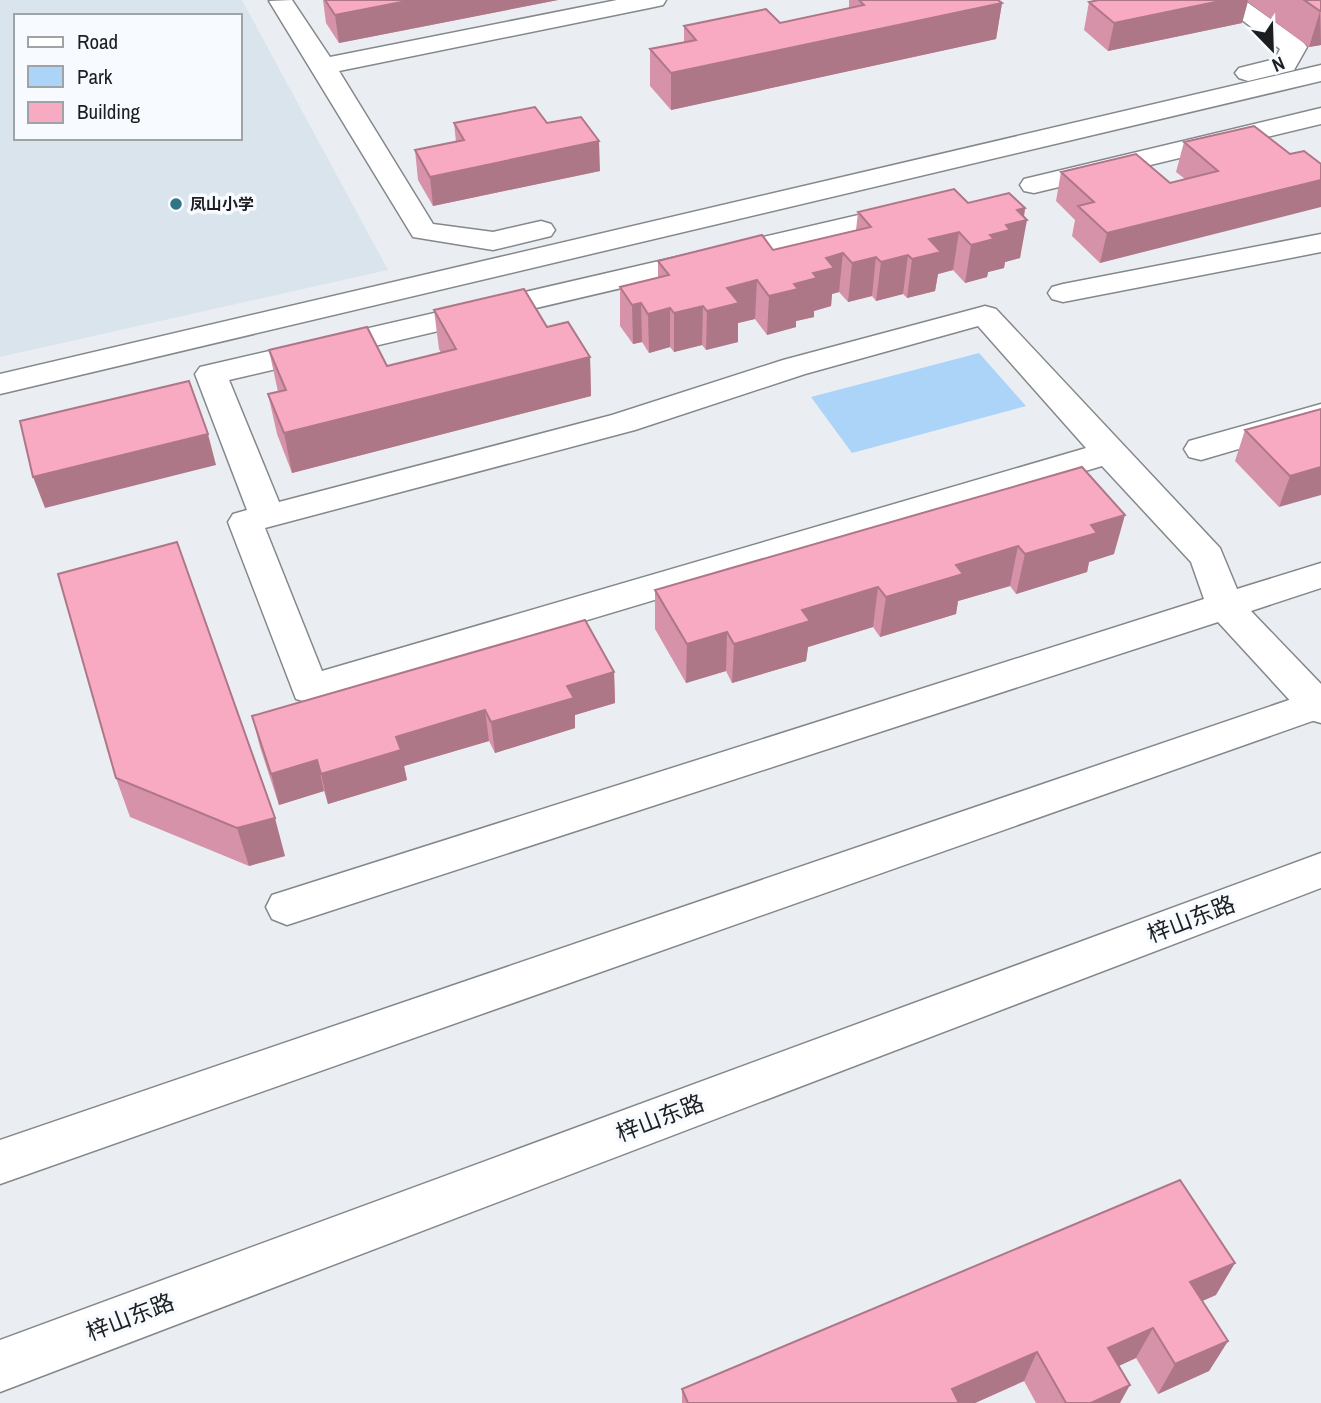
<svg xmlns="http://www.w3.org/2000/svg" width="1321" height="1403" font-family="'Archivo Narrow','Noto Sans SC',sans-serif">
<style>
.built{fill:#dae4ed;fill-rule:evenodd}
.green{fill:#abd4f8}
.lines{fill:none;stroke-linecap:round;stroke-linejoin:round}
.minor-casing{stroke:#84888b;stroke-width:3}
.trunk-casing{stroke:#84888b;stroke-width:3}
.minor{fill:#fff;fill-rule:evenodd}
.trunk{fill:#fff;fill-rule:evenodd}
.wall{fill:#d692a8}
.shaded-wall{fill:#ae7788}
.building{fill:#f9aac3;stroke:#ae7788;stroke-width:2}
.poi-dot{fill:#317485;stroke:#f7fbff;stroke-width:2.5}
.labels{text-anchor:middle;stroke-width:7;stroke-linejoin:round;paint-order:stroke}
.far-poi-label{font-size:16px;font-weight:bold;fill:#1d1e20;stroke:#f7fbff;text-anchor:start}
.near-street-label{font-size:23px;fill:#1d1e20;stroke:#f7fbff}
</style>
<rect width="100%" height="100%" fill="#eaeef2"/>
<path class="built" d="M0,0h242l146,270 -388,87zM16,16h224v122h-224z"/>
<path class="green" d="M979,353l47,53 -174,47 -41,-56z"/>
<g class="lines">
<defs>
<path id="minor" d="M292,0l38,57 287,-57h49l-3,5 -9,2 -315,64 94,153 60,8 48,-11 10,3 4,6 -4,6 -58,14 -80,-13 -144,-236z
M1216,0h28l59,42 4,5 -13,23 -46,11 -9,-3 -4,-5 4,-5 36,-9 5,-10z
M1321,65v16l-1321,313v-20z
M1321,108v16l-287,69 -10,-2 -4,-6 4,-6z
M906,204l10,3 4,6 -4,6 -687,161 50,122 333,-87 171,-55 191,-51 11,-3 11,3 224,239 17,41 84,-26v25l-70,23 70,73v39l-14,-4 -89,-97 -931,303 -15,-6 -6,-12 6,-12 932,-296 -13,-37 -89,-96 -792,237 -14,-4 -68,-177 5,-8 14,-4 -52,-136 5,-7zM978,326l108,122 -764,223 -57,-143 370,-98 170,-56z
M1321,234v18l-258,50 -11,-3 -4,-6 4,-6 11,-3z
M1321,404v21l-120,35 -12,-3 -5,-8 5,-8z"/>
<path id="trunk" d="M1321,689v29l-1321,466v-44z
M1321,853v35l-1321,504v-52z"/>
</defs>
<use href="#minor" class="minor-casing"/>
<use href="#trunk" class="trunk-casing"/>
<use href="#minor" class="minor"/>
<use href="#trunk" class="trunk"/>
</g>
<path class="wall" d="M323,0h235l-219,43 -13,-20z
M849,0h149l4,3 -6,36 -325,71 -21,-24v-37l34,-7v-16l96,-3 69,-15z
M1099,0h222v45l-12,2 -61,-45 -6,21 -134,28 -24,-21 5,-28z
M454,123h93l53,48 -167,35 -15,-26 -3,-30 41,-8z
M1184,142l106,12 -190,109 -28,-27 3,-16 -19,-19 5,-29 109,11 15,-4 -9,-7z
M968,203l57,5 -5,50 -15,4 -1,6 -16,4 -1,5 -22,6 -12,-13 -15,4 -3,17 -28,7 -4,-4 -27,7 -4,-5 -24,6 -9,-10 -7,2 -1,12 -17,5v6l-18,4v6l-29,8 -12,-16 -17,4v19l-32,8 -4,-5 -28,7 -4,-5 -21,6 -7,-11 -9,2 -13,-18v-39l38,-9v-17l115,-11 83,-20 2,-18z
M434,310l113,17 43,30 1,39 -299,77 -15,-39 -9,-40 10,-2 -9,-42 118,16 54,-13 -2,-4z
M1321,409l-42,98 -44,-46 10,-31z
M1082,467l32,87 -25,8 -2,10 -71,22 -6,-8 -52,15 -2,13 -76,23 -7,-10 -65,20 -2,14 -74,22 -6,-12 -40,12 -31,-54v-39z
M58,574l227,282 -36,10 -119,-49 -14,-39z
M614,672l1,31 -40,12v13l-80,25 -6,-12 -85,25 3,14 -79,24 -4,-13 -45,14 -19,-58 -8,-31z
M1216,1295l-14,6 26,40 -19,30 -51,23 -22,-36 -18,8 2,37h-84l-12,-22 -49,22h-293v-14z"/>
<path class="shaded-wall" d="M412,0h146l-219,43 -4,-28z
M1225,0h23l-6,23 -134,28 6,-28z
M1002,3l-6,36 -325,71v-37z
M1320,11l1,34 -12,2z
M599,141l1,30 -167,35 -3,-29z
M1321,180v27l-221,56 7,-30z
M1025,208l-2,13 4,-1 -7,38 -15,4 -1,6 -16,4 -1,5 -22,6 6,-38 35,-20 11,-15z
M959,232l-6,38 -15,4 -3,17 -28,7 5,-39 17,-20z
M843,253l-4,39 -7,2 -1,12 -17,5v6l-18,4v6l-29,8 2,-39 44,-23 13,-15z
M908,255l-5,39 -27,7 5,-39z
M876,257l-4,39 -24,6 4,-39z
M757,280l-2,39 -17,4v19l-32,8 1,-39 20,-23z
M641,303l1,39 -9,2 -1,-39z
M703,306l-1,39 -28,7v-39z
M670,308v39l-21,6 -1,-39z
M590,357l1,39 -299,77 -8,-40z
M208,434l8,31 -171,43 -12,-31z
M1321,467v28l-42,12 11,-31z
M1125,515l-11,39 -25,8 -2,10 -71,22 9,-40 66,-29z
M1018,546l-8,40 -52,15 -2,13 -76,23 6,-40 70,-32z
M878,587l-5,40 -65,20 -2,14 -74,22 2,-39 68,-34z
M727,632l-1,39 -40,12 1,-39z
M614,672l1,31 -40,12v13l-80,25 -4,-31 76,-36z
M485,710l4,31 -85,25 3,14 -79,24 -7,-30 75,-37z
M317,760l7,31 -45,14 -8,-31z
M275,818l10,38 -36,10 -12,-38z
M1235,1263l-19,32 -44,19 18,-32z
M1153,1328l-17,30 -43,20 15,-30z
M1228,1341l-19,30 -51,23 17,-30z
M1037,1352l-13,29 -49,22h-28l5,-14z
M1130,1385l-10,18h-29z"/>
<path class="building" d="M325,0h87l-77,15z
M859,0h139l4,3 -331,70 -21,-24 46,-9 -12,-14 82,-17 14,14 84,-18z
M1099,0h126l-111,23 -25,-21z
M1304,0h17v11h-1z
M535,107l12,16 34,-6 18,24 -169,36 -15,-27 49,-10 -10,-17z
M1254,126l36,28 14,-3 17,13v16l-214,53 -29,-27 16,-4 -33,-30 75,-18 34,29 48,-12 -34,-29z
M954,189l14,14 41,-10 16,15 -8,2 10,10 -21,5 4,5 -20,5 4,4 -23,6 -12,-13 -30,7 12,13 -29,7 -4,-4 -27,7 -5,-5 -24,6 -9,-10 -17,5 8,10 -21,5 4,5 -23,6 4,5 -29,7 -12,-16 -30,8 12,15 -32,8 -4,-5 -29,7 -4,-5 -22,6 -7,-11 -9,2 -12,-18 49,-12 -11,-14 104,-26 11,15 98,-23 -13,-15z
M524,289l23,38 21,-5 22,35 -306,76 -16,-39 18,-4 -17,-40 98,-23 20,39 69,-17 -22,-39z
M189,381l19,53 -175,43 -13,-56z
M1321,409v58l-31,9 -45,-46z
M1082,467l43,48 -34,10 6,8 -72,21 -7,-8 -62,19 7,9 -77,23 -8,-10 -76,23 8,11 -76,23 -7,-12 -40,12 -32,-54z
M177,542l98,276 -38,10 -121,-50 -58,-204z
M585,620l29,52 -47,14 7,12 -83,24 -6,-12 -89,27 5,13 -80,24 -4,-14 -46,14 -19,-58z
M1180,1180l55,83 -45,19 38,59 -53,23 -22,-36 -45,20 22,37 -39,18h-25l-29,-51 -85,37 7,14h-271l-6,-14z"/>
<circle class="poi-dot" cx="176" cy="204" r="7"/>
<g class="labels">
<g class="far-poi-label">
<text x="190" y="210">凤山小学</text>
</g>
<g class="near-street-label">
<text transform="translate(1191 919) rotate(-21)" y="8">梓山东路</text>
<text transform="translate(660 1118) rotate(-21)" y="8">梓山东路</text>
<text transform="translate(130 1317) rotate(-21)" y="8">梓山东路</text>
</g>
</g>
<rect x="14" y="14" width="228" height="126" fill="#f7fbff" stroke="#a0a3a6" stroke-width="2"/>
<rect x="28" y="37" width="35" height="10" fill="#ffffff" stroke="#a0a3a6" stroke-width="2"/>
<text x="77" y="49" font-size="21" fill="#1d1e20">Road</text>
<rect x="28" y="66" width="35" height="21" fill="#abd4f8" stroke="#a0a3a6" stroke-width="2"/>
<text x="77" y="84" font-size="21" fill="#1d1e20">Park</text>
<rect x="28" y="102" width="35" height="21" fill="#f9aac3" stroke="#a0a3a6" stroke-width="2"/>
<text x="77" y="119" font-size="21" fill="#1d1e20">Building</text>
<g transform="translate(1272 49) rotate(157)" stroke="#f7fbff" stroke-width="5" paint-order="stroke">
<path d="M0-5L12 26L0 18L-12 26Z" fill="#1d1e20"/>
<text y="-10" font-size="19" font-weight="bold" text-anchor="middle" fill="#1d1e20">N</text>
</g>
</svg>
